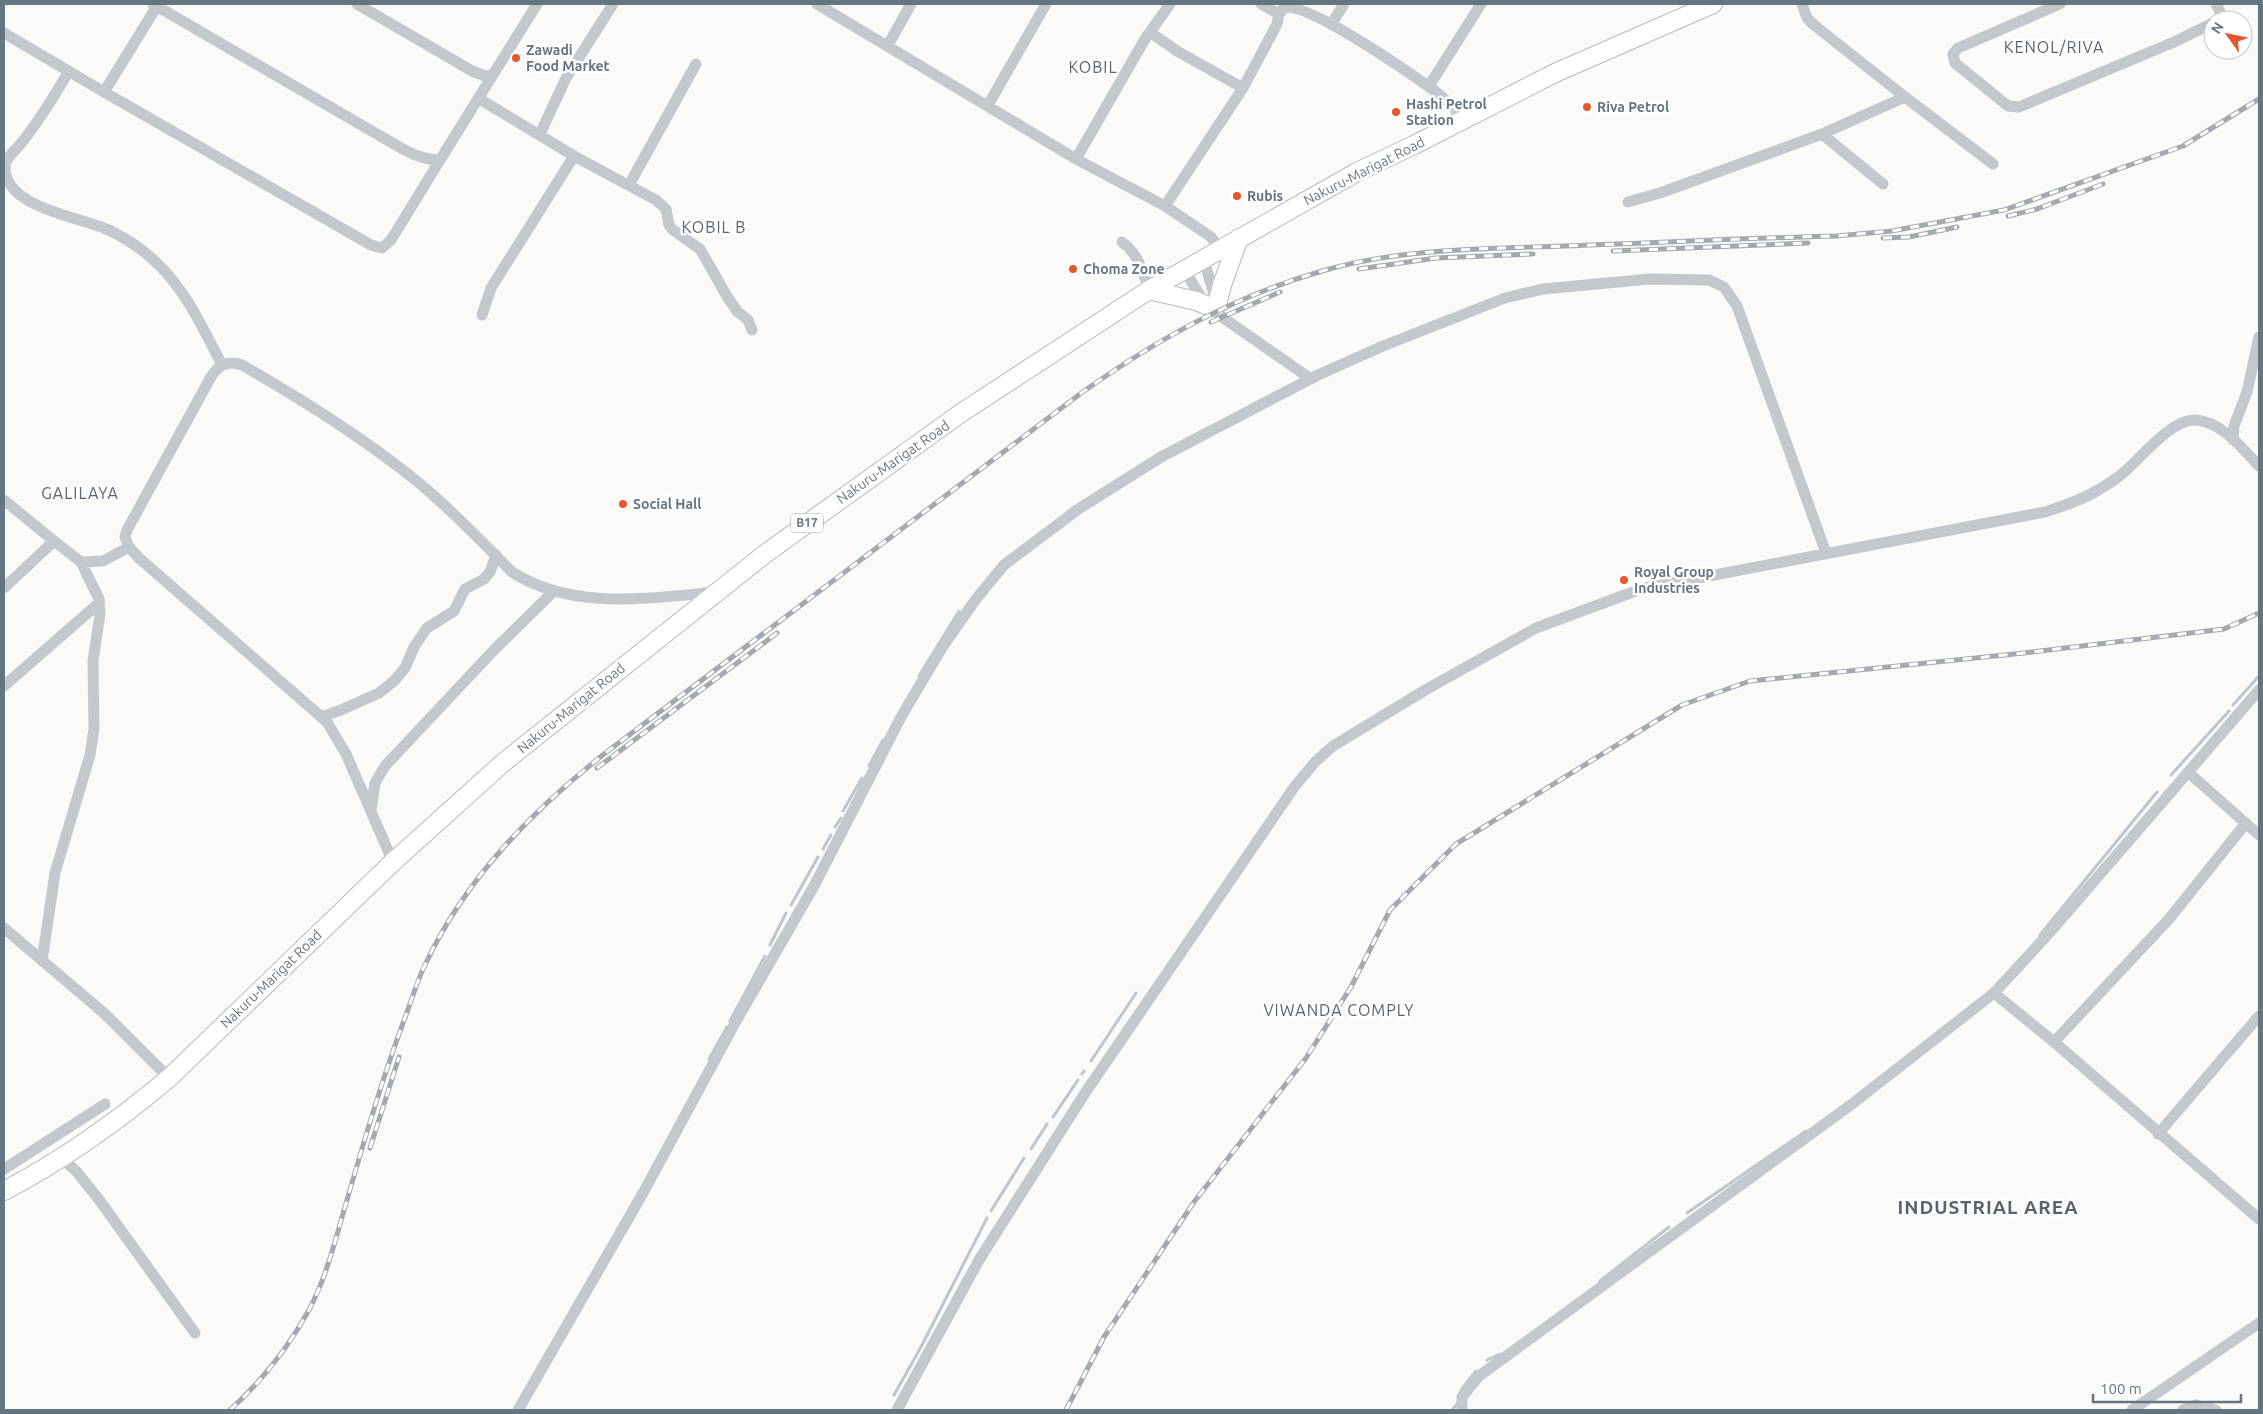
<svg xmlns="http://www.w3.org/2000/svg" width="2263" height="1414" font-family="Ubuntu,sans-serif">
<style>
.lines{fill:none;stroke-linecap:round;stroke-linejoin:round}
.stream{stroke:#bbc7cb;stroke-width:3}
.primary-casing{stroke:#b5babe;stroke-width:20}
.minor{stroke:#c3c8cc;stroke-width:11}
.primary{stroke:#fff;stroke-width:18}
.rail-casing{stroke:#a2aab0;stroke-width:5}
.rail{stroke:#fff;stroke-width:3;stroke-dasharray:9;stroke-linecap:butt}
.poi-dot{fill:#e4572e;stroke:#fff;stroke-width:2}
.labels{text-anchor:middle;stroke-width:5;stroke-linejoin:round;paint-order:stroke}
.shield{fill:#fff;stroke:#939fa8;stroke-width:1}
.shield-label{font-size:12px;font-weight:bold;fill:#657683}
.poi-label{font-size:14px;font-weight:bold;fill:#657683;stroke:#fff;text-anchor:start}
.street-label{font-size:14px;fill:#657683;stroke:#fff}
.quarter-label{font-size:16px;letter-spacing:1px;fill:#57646e;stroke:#fff}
.district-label{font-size:19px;font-weight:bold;letter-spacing:1px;fill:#57646e;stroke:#fff}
</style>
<rect width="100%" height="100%" fill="#fafaf8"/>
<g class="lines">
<path class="stream" d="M919,676l40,-65
M2233,705l26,-29
M869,766l14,-26
M2171,775l58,-64
M843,811l19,-33
M835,827l6,-9
M823,849l8,-14
M791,905l27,-48
M2040,935l117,-143
M770,945l16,-32
M730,1021l35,-65
M709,1059l18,-32
M1091,1061l45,-68
M1082,1074l2,-3
M1053,1117l25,-37
M1031,1149l16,-25
M991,1211l33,-53
M1687,1213l119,-82
M1600,1281l69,-54
M1487,1360l13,-6
M1461,1390l15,-19
M894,1395l27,-48 66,-129
M1452,1410l6,-7"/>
<defs>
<path id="primary" d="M1149,290l47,11 15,6
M1217,305l5,-20 17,-47
M4,1191c59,-31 114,-70 165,-113l224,-216 111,-100 261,-208 196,-141 188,-123 208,-118 57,-27 141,-72 158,-69"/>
</defs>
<use href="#primary" class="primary-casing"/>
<path class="minor" d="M153,4l236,137c17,10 32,19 51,19l97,-156
M357,4l115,67 13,5 7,-1
M817,4l259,155 89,47 46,31 9,12
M1261,4l18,10 5,-6c22,-7 121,62 144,78 14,9 26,23 38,34
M1802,4l5,14 7,7 91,72
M2060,4l-102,44 -5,6 2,9 53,43 11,1 155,-65 39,-19
M2216,4l7,14 -4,2
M157,6l-53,86 267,153 11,3 9,-8 49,-80
M1332,23l12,-19
M4,33l100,59
M1151,33l26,18 66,37
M888,45l23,-41
M69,71c-14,24 -29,48 -46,70 -5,7 -17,16 -18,24 -3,44 79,52 106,66 62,31 81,76 111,134
M1429,86l52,-82
M478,98l96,58 82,44 10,9 3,16 4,5 27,19 28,49 9,13 11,9 4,10
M988,105l58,-101
M540,134l26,-56 47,-74
M1822,134l61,50
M1076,159l69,-120 25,-35
M629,185l67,-121
M1628,202l32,-9 162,-59 83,-37 88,67
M1165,206l78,-118 34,-64 2,-10
M1122,242c16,11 21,30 27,48
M1203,257l13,44
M1184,270l19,30 19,17 89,62
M482,315l9,-27 83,-132
M2233,440l1,-14 13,-34 12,-55
M4,500l50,41
M4,588l50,-47 27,21 22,-1 26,-14
M4,686l95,-83
M321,717l20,-7 38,-17 15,-12 11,-13 9,-21 13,-19 27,-17 11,-22 19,-10 6,-7 6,-17
M2188,772l71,63
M371,810l4,-27 10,-17 109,-116 60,-59
M393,862l-47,-108 -19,-32 -188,-164 -10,-11 -4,-10 2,-7 85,-155c8,-11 17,-15 30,-10 61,35 122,73 177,118 33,27 63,59 93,89 61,39 137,26 205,20
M4,928l101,86 64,64
M42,961l13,-88 35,-118 4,-26 -1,-68 7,-47 -1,-15 -18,-37
M1994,993l60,49 205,177
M2054,1042l115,-123 77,-96
M2158,1134l101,-118
M61,1157l16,15 23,29 95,132
M4,1169l101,-65
M518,1410l125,-217 92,-170 79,-137 87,-169 42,-71 33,-47 28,-34 73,-55 84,-53 157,-82 65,-29 122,-48 38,-9 107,-10 59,1 15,7 13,19 89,247
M897,1410l82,-150 106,-167 210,-307 21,-25 17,-15 94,-57 109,-61 105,-39 404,-77c18,-6 37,-12 53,-22 9,-5 18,-11 25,-17 18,-15 49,-55 73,-53 26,2 46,28 63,46
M1462,1410v-13l17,-21 373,-272 142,-111 58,-63 207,-240
M2132,1410l127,-87
M2183,1410l13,-5 20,5"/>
<use href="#primary" class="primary"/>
<defs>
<path id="rail" d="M2008,216l29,-7 66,-25
M1883,238l26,-1 48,-10
M1613,251l195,-8
M1359,269l77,-11 97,-4
M1211,322l69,-30
M597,768l180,-135
M370,1148l29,-91
M230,1410c32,-29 58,-62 79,-100 18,-34 27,-73 38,-110 18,-62 36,-124 59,-185 6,-16 11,-34 19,-50 40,-86 106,-153 179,-211l480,-363c74,-52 151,-95 238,-120 79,-23 161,-22 242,-25 91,-3 181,-8 272,-10l56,-5 112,-21 179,-64 76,-47
M1066,1410l38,-73 90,-135 112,-144 45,-71 39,-77 66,-66 226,-139 68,-24 274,-28 200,-24 35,-16"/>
</defs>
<use href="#rail" class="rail-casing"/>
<use href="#rail" class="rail"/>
</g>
<g class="poi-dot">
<circle cx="516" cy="58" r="5"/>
<circle cx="1587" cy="107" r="5"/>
<circle cx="1396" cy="112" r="5"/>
<circle cx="1237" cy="196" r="5"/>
<circle cx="1073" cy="269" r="5"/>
<circle cx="623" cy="504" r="5"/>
<circle cx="1624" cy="580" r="5"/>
</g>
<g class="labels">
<rect class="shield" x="791" y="513.5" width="32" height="19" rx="4"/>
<g class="shield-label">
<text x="807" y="527">B17</text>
</g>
<g class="poi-label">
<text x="526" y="55">Zawadi<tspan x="526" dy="16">Food Market</tspan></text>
<text x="1406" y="109">Hashi Petrol<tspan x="1406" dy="16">Station</tspan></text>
<text x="1597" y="112">Riva Petrol</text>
<text x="1247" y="201">Rubis</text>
<text x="1083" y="274">Choma Zone</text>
<text x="633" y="509">Social Hall</text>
<text x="1634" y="577">Royal Group<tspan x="1634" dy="16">Industries</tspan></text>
</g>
<g class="street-label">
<text transform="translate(1364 171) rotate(-27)" y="5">Nakuru-Marigat Road</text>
<text transform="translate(893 462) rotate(-35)" y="5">Nakuru-Marigat Road</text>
<text transform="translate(571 708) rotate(-39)" y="5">Nakuru-Marigat Road</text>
<text transform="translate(271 979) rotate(-44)" y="5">Nakuru-Marigat Road</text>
</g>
<g class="quarter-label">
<text x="2054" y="53">KENOL/RIVA</text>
<text x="1093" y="73">KOBIL</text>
<text x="714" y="233">KOBIL B</text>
<text x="80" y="499">GALILAYA</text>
<text x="1339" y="1016">VIWANDA COMPLY</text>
</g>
<g class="district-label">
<text x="1988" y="1214">INDUSTRIAL AREA</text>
</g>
</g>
<rect width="2263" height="1414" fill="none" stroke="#657683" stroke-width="10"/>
<g transform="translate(2228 35) rotate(303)"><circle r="24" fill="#ffffff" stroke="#c1c8cd"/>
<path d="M0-4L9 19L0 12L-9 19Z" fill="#e4572e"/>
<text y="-8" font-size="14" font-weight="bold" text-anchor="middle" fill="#657683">N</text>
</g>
<path d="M2093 1394v8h148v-8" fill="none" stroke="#657683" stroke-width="2.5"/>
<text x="2100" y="1394" font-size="15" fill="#657683" stroke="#ffffff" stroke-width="4" paint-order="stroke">100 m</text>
</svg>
